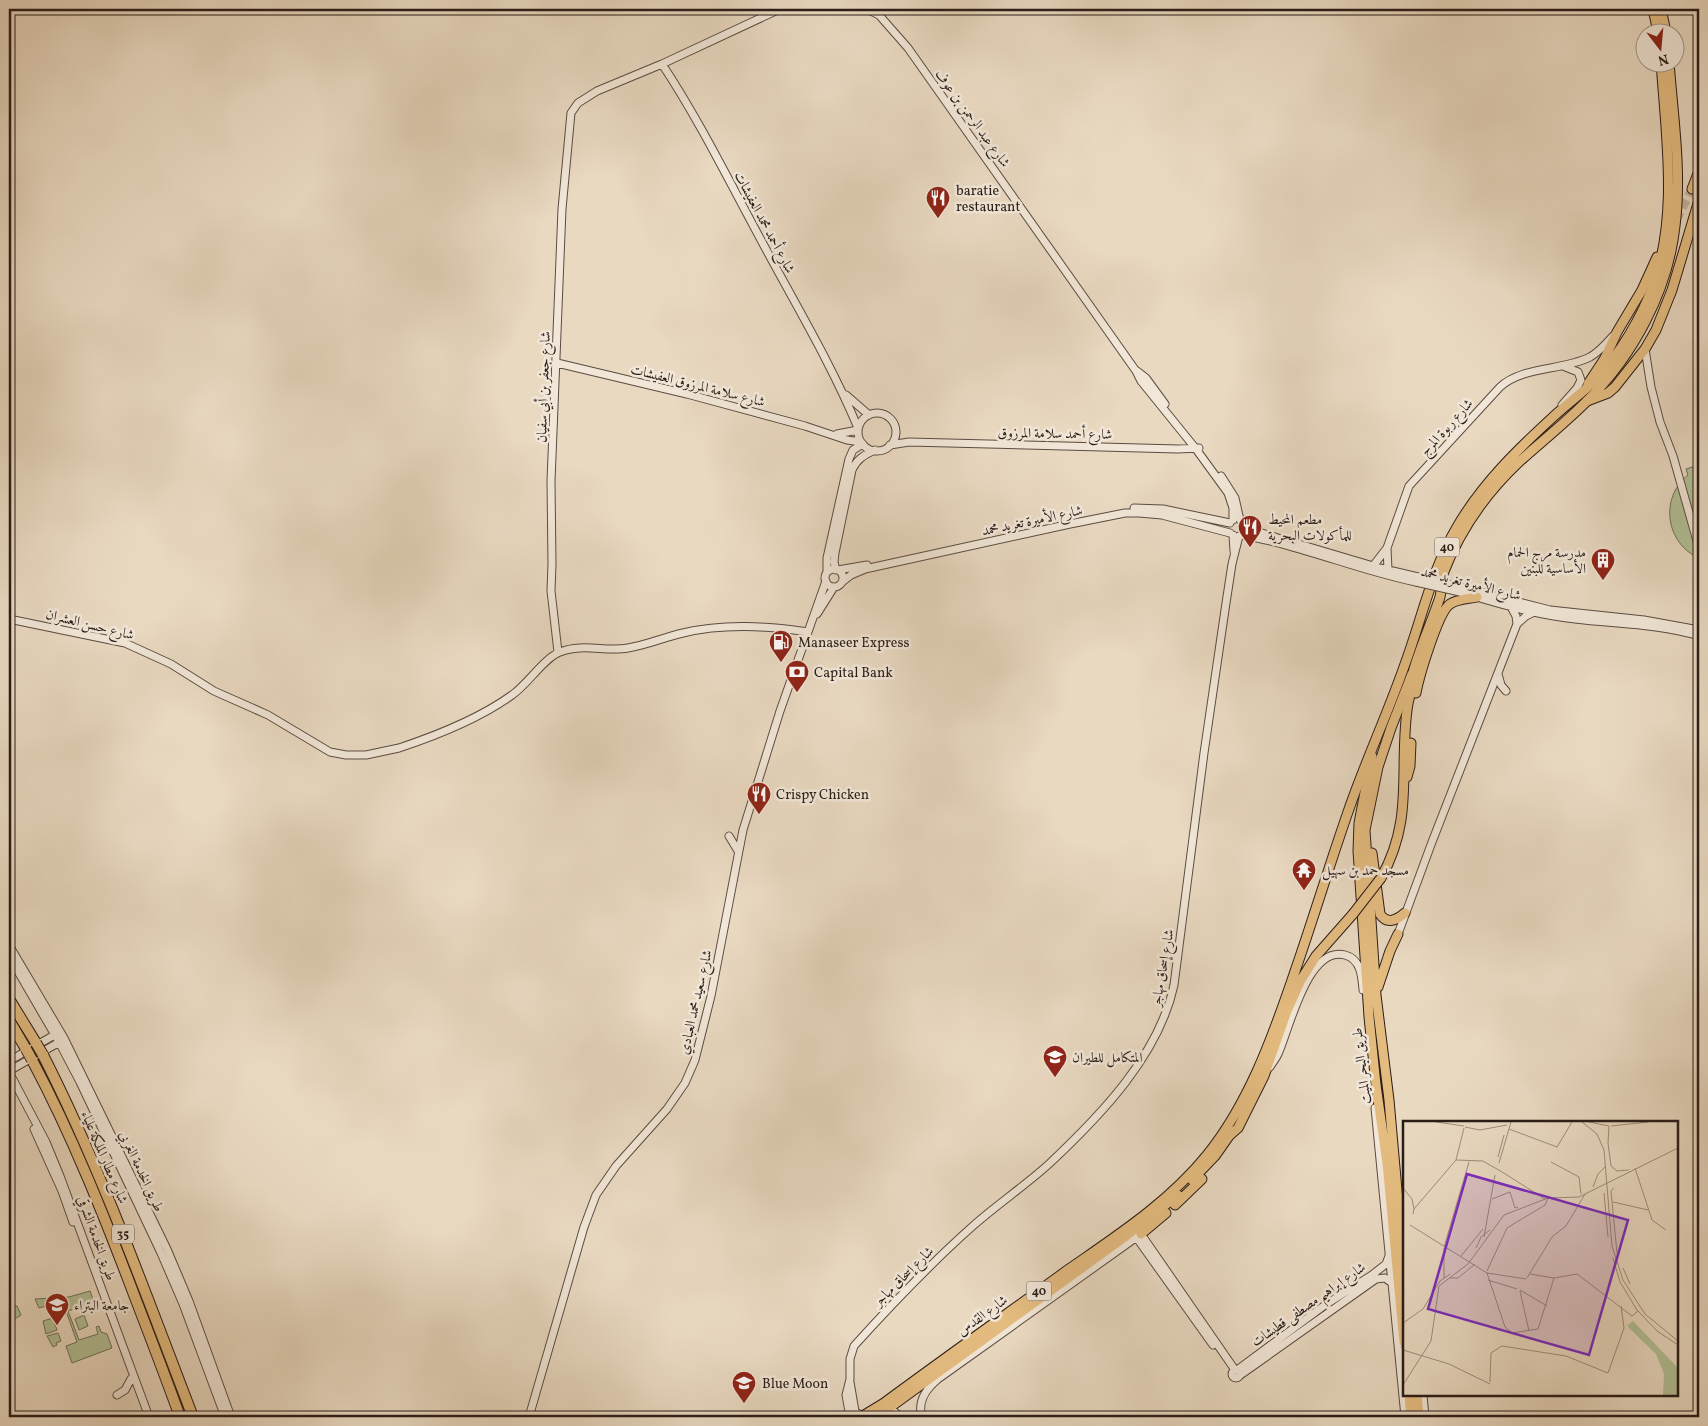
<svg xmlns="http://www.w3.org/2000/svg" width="1708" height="1426" font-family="Vollkorn,Amiri,serif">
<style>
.green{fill:#b2c096;stroke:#6e6e57}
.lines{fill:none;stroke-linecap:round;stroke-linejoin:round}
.primary-tunnel{stroke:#c3b39f;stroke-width:9;stroke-dasharray:9 4.5;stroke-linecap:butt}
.tertiary-casing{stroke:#5a4c42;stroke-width:9}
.primary-casing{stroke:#2a1d18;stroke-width:11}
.trunk-casing{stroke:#2a1d18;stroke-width:11}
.motorway-casing{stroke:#2a1d18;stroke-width:12}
.tertiary{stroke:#f1e6d7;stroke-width:7}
.primary{stroke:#e4bc80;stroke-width:9}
.trunk{stroke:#e4bc80;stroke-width:9}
.motorway{stroke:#e4bc80;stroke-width:10}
.tertiary-bridge-casing{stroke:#5a4c42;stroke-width:9;stroke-linecap:butt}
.trunk-bridge-casing{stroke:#2a1d18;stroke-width:11;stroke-linecap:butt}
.motorway-bridge-casing{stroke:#2a1d18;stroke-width:12;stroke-linecap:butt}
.tertiary-bridge{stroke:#f1e6d7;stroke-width:7}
.trunk-bridge{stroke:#e4bc80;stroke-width:9}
.motorway-bridge{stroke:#e4bc80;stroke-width:10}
.labels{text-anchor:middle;stroke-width:5;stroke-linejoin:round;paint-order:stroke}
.shield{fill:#f1e6d7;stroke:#665951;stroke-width:1}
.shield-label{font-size:12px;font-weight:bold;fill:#2a1d18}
.street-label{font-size:14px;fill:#2a1d18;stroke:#f1e6d7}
.poi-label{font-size:14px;fill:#2a1d18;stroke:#f1e6d7;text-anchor:start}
.inset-road{fill:none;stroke:#9d8e7d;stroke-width:1}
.view{fill:#7b2cbf;fill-opacity:0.15;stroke:#7b2cbf;stroke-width:2.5}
.inset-edge{fill:none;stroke:#2a1d18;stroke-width:2.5}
</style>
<rect width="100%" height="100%" fill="#e9d9c1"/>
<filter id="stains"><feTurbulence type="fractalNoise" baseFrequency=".004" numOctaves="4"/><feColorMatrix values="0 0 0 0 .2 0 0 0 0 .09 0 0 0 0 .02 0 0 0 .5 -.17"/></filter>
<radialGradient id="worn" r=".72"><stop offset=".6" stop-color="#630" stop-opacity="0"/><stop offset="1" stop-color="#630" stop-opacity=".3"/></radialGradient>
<path class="green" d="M1699,465v93c-33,-14 -40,-60 -11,-83l-2,-6z
M90,1291l4,11 -2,1 2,6 -2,1 -3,-6 -21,7 11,29 19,-6 -2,-7 3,-1 2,6 6,2 5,14 -40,15 -6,-17 11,-4 -11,-31 -12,3 -3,-9 -12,3 -4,-9 34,-2z
M9,1306h8l4,9 -8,5h-4z
M84,1315l4,11 -9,4 -4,-11z
M53,1318l4,12 -11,4 -3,-13z
M58,1333l3,8 -5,2 1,2 -4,2 -6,-11z"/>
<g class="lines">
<path class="primary-tunnel" d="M1676,220l16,-31"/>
<defs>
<path id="tertiary" d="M867,9l12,6 29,33 228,323 5,10 55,68 32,44 5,15v12
M662,64c37,56 67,117 99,176 33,62 70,123 97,188
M1645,349l6,38 9,35 13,34 26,92
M557,363l130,31 118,32 42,14 14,2
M1137,371l9,7 19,26
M846,395l23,20
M1562,405l15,-17 4,-8 -3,-8 -15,-6
M858 432a19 19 0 1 1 38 0a19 19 0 1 1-38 0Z
M837,434l21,-4
M890,445l19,-3 269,7 21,-1
M1221,476l14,22 5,22
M1134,508l29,1 67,14
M1246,528l38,12
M1233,535l1,16
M1241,535c60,10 116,35 175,47
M1299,544l81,24 38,9
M1373,566l14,-18
M825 578a9 9 0 1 1 18 0a9 9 0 1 1-18 0Z
M836,570l-2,-8 1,-9 17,-83c5,-11 12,-15 23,-20
M838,570l29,-5
M1388,570l-1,-22 22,-62 91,-99c23,-21 62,-16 90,-30 9,-5 16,-13 23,-21
M827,572v-14l22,-99 4,-9 10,-6
M842,582l9,-7 14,-6 205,-45 55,-11h14l23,2 68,18
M1461,587l89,23 94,10 55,10
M1460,592c37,11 76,23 115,27 41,5 84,5 124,17
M1510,605l6,11 1,8
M817,614l17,-27
M9,619l116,24 46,21 43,27 54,24 62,37 16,3h20l33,-7c39,-13 80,-29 113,-53 15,-10 33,-38 48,-43 22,-9 46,0 68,-4 19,-3 37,-11 55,-15 41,-10 84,-7 125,-1
M558,652l-7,-61 1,-27 -1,-83 11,-272 9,-96 7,-10 19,-12 65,-27 118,-55
M1498,674l3,11 5,6
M729,836l9,15
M1398,934l34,-92 85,-218 9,-8 8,-4
M9,945l55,93 103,211 22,52 42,116
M9,956l50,86 21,40 81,171 22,51 42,113
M9,1061l49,-28
M1270,1067c2,-4 6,-8 8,-13 11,-23 29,-109 67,-99 16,4 17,22 18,35
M9,1071l54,-31
M9,1072l37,70 14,34 89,241
M1375,1108l30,309
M34,1129l28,62 11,31
M1136,1237l77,108
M1237,1370l88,-65 47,-30 14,-11 3,-8
M1232 1374a4 4 0 1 1 8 0a4 4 0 1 1-8 0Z
M1239,1376l137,-97 9,-1 7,5
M850,1382l5,29 7,6
M117,1395l8,-5 6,-11
M1423,1395l2,22
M886,1405l15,12
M529,1417l55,-190 12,-32 20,-29 51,-57 18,-26 10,-23 16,-64 32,-166 37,-119 46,-130
M850,1417l-4,-22 4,-16v-20l4,-13c38,-42 77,-83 120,-121 25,-22 52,-40 76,-62 51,-48 109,-108 124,-178l30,-232 22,-150 6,-39 7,-28
M922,1417c-5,-16 4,-28 16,-38l203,-145 94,136"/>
<path id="primary" d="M1692,189l7,-18
M1588,384l17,-26 12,-26 25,-42 15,-33
M1587,401l21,-8 7,-6 30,-38 11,-19 16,-40 27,-90
M1372,756l-13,67 -1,28 11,166 7,68 11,78 17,179
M1372,853l8,61c7,11 17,6 25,-1
M1378,987l12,-36 8,-17
M1404,1269l-15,-169 -13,-105 -11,-165 13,-63 13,-39 21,-54
M1409,1395l2,22
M1417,1395l2,22"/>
<path id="trunk" d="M1653,9l5,23
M1661,9l5,23
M1416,693c3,-16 22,-81 34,-89 7,-5 18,-5 27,-7
M1407,777l3,-11 1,-23
M1381,878c33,-59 18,-105 26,-168 1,-8 3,-15 5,-23 1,-6 0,-12 2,-18 7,-24 18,-48 26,-72 2,-8 0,-16 3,-23 16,-42 43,-81 76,-112 22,-20 46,-39 68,-61 46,-45 81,-110 88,-175 7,-54 -2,-110 -6,-164
M1192,1180l23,-24 14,-20 9,-8 26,-52 23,-65 14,-31 15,-24 37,-42
M1175,1205l27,-26
M1141,1234l25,-21
M861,1417l23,-14c61,-45 123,-89 185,-134 49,-34 100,-67 138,-114 41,-51 64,-114 85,-175 20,-57 37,-114 57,-171 17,-49 39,-96 56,-145 17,-46 27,-95 52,-137 25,-43 60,-77 96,-110 16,-15 35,-28 49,-44 21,-25 38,-54 50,-84 27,-73 14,-151 9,-227
M873,1417l16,-9 237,-172 52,-41"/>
<path id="motorway" d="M9,999l27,44
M9,1020l17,29
M43,1055c59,116 103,240 150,362
M32,1060c41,77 73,158 104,240 15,39 30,78 44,117"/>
</defs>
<use href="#tertiary" class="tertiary-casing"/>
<use href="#primary" class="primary-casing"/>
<use href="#trunk" class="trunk-casing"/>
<use href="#motorway" class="motorway-casing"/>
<use href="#tertiary" class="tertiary"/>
<use href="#primary" class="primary"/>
<use href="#trunk" class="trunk"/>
<use href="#motorway" class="motorway"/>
<defs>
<path id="tertiary-bridge" d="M1418,577l43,10
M1416,582l44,10"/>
<path id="trunk-bridge" d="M1353,914l28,-36"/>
<path id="motorway-bridge" d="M36,1043l7,12
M26,1049l6,11"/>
</defs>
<use href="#tertiary-bridge" class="tertiary-bridge-casing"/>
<use href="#trunk-bridge" class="trunk-bridge-casing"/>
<use href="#motorway-bridge" class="motorway-bridge-casing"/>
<use href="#tertiary-bridge" class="tertiary-bridge"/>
<use href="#trunk-bridge" class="trunk-bridge"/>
<use href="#motorway-bridge" class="motorway-bridge"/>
</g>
<defs>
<symbol id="restaurant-pin" viewBox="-11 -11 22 30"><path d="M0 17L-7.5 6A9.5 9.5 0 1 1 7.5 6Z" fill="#8f2418" stroke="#f1e6d7"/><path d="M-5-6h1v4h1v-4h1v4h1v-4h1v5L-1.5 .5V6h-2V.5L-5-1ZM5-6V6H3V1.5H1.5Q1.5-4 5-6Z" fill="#fff"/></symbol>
<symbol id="building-pin" viewBox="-11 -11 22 30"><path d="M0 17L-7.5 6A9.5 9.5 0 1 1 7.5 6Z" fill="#8f2418" stroke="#f1e6d7"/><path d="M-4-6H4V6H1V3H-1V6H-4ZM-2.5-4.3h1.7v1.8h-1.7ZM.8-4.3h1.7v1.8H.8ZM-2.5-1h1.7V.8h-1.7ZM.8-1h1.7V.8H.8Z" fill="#fff"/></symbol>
<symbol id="fuel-pin" viewBox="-11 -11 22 30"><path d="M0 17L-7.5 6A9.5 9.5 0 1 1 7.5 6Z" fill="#8f2418" stroke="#f1e6d7"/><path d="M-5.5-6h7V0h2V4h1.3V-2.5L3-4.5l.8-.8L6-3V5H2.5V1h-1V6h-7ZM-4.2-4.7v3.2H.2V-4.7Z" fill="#fff"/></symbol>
<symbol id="bank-pin" viewBox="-11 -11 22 30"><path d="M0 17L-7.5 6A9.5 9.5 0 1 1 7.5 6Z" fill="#8f2418" stroke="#f1e6d7"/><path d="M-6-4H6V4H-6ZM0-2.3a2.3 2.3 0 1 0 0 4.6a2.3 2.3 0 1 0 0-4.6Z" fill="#fff"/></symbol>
<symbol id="temple-pin" viewBox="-11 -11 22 30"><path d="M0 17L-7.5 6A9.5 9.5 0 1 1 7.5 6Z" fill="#8f2418" stroke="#f1e6d7"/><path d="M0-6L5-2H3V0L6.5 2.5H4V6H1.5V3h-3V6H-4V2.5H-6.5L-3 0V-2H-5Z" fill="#fff"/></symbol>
<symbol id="university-pin" viewBox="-11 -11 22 30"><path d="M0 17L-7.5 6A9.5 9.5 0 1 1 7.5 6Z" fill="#8f2418" stroke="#f1e6d7"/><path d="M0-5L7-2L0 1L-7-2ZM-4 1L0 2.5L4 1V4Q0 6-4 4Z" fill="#fff"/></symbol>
<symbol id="school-pin" viewBox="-11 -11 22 30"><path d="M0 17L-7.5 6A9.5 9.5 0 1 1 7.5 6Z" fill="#8f2418" stroke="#f1e6d7"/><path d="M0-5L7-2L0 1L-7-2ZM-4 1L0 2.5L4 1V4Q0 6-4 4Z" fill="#fff"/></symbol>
</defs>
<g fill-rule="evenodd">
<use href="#restaurant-pin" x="924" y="184" width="28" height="38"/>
<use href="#restaurant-pin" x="1236" y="513" width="28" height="38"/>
<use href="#building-pin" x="1589" y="546" width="28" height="38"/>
<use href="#fuel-pin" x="767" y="628" width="28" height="38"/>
<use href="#bank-pin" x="783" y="658" width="28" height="38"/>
<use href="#restaurant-pin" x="745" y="780" width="28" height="38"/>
<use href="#temple-pin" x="1290" y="856" width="28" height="38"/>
<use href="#university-pin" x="1041" y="1043" width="28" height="38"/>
<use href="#university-pin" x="43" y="1291" width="28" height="38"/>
<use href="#school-pin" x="730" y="1369" width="28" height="38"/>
</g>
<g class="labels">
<g class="shield">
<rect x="1434.5" y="537.5" width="25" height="19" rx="4"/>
<rect x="112" y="1224.5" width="22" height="19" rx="4"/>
<rect x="1026.5" y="1281.5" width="25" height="19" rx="4"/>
</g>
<g class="shield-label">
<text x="1447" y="551">40</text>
<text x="123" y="1238">35</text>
<text x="1039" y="1295">40</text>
</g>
<g class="street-label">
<text transform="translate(973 118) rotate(54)" y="5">شارع عبد الرحمن بن عوف</text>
<text transform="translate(765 222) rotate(62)" y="5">شارع أحمد محمد العفيشات</text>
<text transform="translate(698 385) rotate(14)" y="5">شارع سلامة المرزوق العفيشات</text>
<text transform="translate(543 387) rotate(-88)" y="5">شارع جعفر بن أبي سفيان</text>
<text transform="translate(1446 427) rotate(-48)" y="5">شارع ربوة المرج</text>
<text transform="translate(1055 433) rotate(1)" y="5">شارع أحمد سلامة المرزوق</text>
<text transform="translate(1032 520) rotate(-12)" y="5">شارع الأميرة تغريد محمد</text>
<text transform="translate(1471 583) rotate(14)" y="5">شارع الأميرة تغريد محمد</text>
<text transform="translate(90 624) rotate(14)" y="5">شارع حسن العشران</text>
<text transform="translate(1162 968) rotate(-80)" y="5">شارع إسحاق مهاجر</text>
<text transform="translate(695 1002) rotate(-77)" y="5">شارع سعيد محمد العبادي</text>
<text transform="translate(1361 1066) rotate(-97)" y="5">طريق البحر الميت</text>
<text transform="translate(105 1157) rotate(67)" y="5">شارع مطار الملكة علياء</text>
<text transform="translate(142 1171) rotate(65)" y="5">طريق الخدمة الغربي</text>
<text transform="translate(97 1238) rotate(70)" y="5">طريق الخدمة الشرقي</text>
<text transform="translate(903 1276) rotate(-45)" y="5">شارع إسحاق مهاجر</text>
<text transform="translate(1308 1304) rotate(-35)" y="5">شارع إبراهيم مصطفى قطيشات</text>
<text transform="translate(982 1315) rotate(-36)" y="5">شارع القدس</text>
</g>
<g class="poi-label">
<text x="956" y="195">baratie<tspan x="956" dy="16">restaurant</tspan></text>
<text x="1268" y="524">مطعم المحيط<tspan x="1268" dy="16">للمأكولات البحرية</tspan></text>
<text x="1586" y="557" text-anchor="end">مدرسة مرج الحمام<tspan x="1586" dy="16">الأساسية للبنين</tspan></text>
<text x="798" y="647">Manaseer Express</text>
<text x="814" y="677">Capital Bank</text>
<text x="776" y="799">Crispy Chicken</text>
<text x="1322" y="875">مسجد حمد بن سهيل</text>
<text x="1072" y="1062">المتكامل للطيران</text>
<text x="74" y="1310">جامعة البتراء</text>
<text x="762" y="1388">Blue Moon</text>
</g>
</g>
<g transform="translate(1403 1121)">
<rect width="275" height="275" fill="#e9d9c1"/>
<path d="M230,200l45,47v27h-15l1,-21 -8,-20 -29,-28z" fill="#b2c096"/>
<path class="inset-road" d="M33,1l28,4M179,1l15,12 7,16 8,96 11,34 22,34 33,27M186,1l20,4M206,5l-1,17 3,23 6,5 12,-1M208,5l37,-4M62,6l15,3 27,-5M106,8l48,18M154,26l15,-25M95,36l6,-22M53,39l8,-32M148,41l28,15 2,17M96,42l12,-41M232,47l17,52 14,10M99,51l43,27M190,66l5,-13 8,-8M0,67l9,11 2,10M211,67l-3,3 6,62M107,71l5,16 3,-1M201,72l4,44M89,78l18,-7M210,81l35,8M10,93l1,-5 42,-49 27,1 19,11M7,104l77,48 39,6M81,116l11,-62M41,126l25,-85M73,127l5,-11 9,-7M58,135l22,-27M210,137l7,24 17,28 20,21 21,14M220,147l7,16M84,150l20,-43 38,-23 3,-7M84,152l18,54 7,6 26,-4 16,-51M127,153l24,4 23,-4 55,42 6,-5M41,157v-30M47,157h8l17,-14M124,157l25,-41 14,-11 19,-32M85,159l29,9M117,169l27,16M117,170l9,40M0,202l20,-14 17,-28 10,-7M0,229l46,14 41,20M87,261l1,-29 11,-7 64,10 42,17 16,-45 -3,-22M0,264l28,-44 8,-55 29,-22 36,-49 44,-17 31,-1 99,-49"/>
<path class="view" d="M64,53l161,46 -39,135 -161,-46z"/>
<rect width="275" height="275" class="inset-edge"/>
</g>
<rect width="1708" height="1426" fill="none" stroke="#e9d9c1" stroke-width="30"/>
<rect x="10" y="10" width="1688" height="1406" fill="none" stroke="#2a1d18" stroke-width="2.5"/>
<rect x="15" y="15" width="1678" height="1396" fill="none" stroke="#2a1d18"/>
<g transform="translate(1660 48) rotate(164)"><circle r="24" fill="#f1e6d7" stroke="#a1968b"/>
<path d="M0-4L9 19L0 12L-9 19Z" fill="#8f2418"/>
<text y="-8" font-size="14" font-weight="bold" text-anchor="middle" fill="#2a1d18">N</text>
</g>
<rect width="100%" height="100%" filter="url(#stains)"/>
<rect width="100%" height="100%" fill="url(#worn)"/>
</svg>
